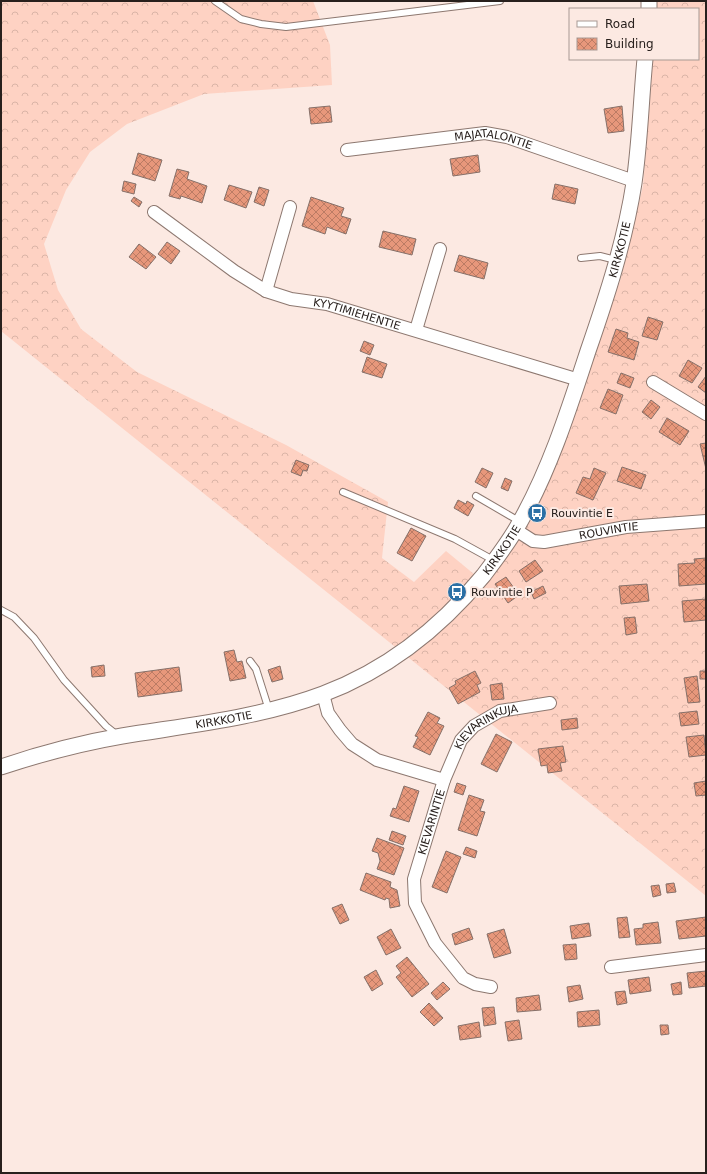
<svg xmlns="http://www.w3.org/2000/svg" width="707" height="1174" font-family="'DejaVu Sans',sans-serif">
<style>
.forest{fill:url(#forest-crowns)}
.building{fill:url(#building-cross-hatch);stroke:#857069}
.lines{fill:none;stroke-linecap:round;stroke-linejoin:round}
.service-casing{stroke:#8d7870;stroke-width:8}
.minor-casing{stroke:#8d7870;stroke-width:14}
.tertiary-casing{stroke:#8d7870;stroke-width:17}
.service{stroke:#fff;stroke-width:6}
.minor{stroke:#fff;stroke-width:12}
.tertiary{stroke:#fff;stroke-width:15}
.labels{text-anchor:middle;stroke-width:4;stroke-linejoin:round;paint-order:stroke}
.street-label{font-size:11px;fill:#28201d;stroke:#fce9e2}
.poi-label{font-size:11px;fill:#28201d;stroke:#fce9e2;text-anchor:start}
</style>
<defs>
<pattern id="forest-crowns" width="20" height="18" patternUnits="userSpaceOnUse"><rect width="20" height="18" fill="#fed2c3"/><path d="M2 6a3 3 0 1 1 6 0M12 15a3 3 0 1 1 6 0" fill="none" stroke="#dab4a7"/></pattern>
<pattern id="building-cross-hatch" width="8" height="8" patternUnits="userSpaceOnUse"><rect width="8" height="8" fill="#e7977b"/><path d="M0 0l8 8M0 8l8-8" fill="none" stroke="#bb7b64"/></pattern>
</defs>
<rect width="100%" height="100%" fill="#fce9e2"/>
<path class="forest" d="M1,1h312l17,44 2,40 -128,9 -77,30 -37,28 -24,38 -22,54 14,46 23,39 56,43 149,73 102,57 -6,56 32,24 32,-31 40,33 29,-38 21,-35 84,-230 23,-95 10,-127h45v-50h-41v-8h49v895l-705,-565z"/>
<path class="building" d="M330,106l2,16 -21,2 -2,-16z
M622,106l2,25 -16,2 -4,-24z
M138,153l24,7 -7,21 -23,-7z
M478,155l2,17 -27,4 -3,-17z
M177,169l12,3 -2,7 20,7 -5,17 -21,-7 -1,3 -11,-3z
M124,181l12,3 -2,10 -12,-3z
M555,184l23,5 -3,15 -23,-5z
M229,185l23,7 -6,16 -22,-8z
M259,187l10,3 -5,16 -10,-4z
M134,197l8,5 -3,5 -8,-6z
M311,197l33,11 -3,8 10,3 -5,15 -19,-7 -2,7 -23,-8z
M383,231l33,8 -4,16 -33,-8z
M167,242l13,9 -9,13 -13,-10z
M139,244l17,13 -10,12 -17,-12z
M459,255l29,8 -4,16 -30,-8z
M648,317l15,5 -6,18 -15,-4z
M616,329l12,4 -1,5 12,4 -5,18 -26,-8z
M364,341l10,4 -4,10 -10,-4z
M367,357l20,7 -5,14 -20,-6z
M688,360l14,8 -10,15 -13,-7z
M621,373l13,5 -4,10 -13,-5z
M706,376v17l-8,-6z
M608,389l15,6 -7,19 -16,-6z
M651,400l9,7 -9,12 -9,-7z
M667,418l22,13 -9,14 -21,-13z
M706,443v26l-6,-25z
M296,460l13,5 -2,6 -4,-1 -2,6 -10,-4z
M622,467l24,8 -5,14 -24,-8z
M482,468l11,5 -7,15 -11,-6z
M594,468l12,5 -13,27 -17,-7 7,-16 7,2z
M505,478l7,3 -4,10 -7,-3z
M458,500l8,4 1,-3 7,4 -6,11 -14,-8z
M411,528l15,8 -14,25 -15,-8z
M706,558v26l-27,2 -1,-22 17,-1 -1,-4z
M535,560l8,11 -17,11 -7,-11z
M506,577l13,18 -11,8 -13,-19z
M647,584l2,17 -28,3 -2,-18z
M543,586l3,7 -12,6 -3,-7z
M706,599v21l-22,2 -2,-21z
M635,617l2,16 -11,2 -2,-17z
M234,650l3,12 5,-1 4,17 -16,3 -6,-29z
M104,665l1,11 -13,1 -1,-10z
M280,666l3,13 -11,3 -4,-12z
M179,667l3,24 -44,6 -3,-24z
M475,671l6,12 -4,2 3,7 -22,12 -9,-16 7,-4 -1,-3z
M700,671h6v8h-6z
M697,676l3,26 -12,1 -4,-25z
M502,683l2,16 -12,1 -2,-15z
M697,711l2,13 -18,2 -2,-13z
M428,712l12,6 -3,5 7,3 -14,29 -17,-8 5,-10 -3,-1z
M577,718l1,10 -16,2 -1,-10z
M496,734l16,8 -15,30 -16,-8z
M704,735l2,20 -17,2 -3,-20z
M563,746l3,16 -6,1 2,8 -14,2 -1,-8 -6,1 -3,-17z
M706,781v14l-10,1 -2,-13z
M457,783l9,3 -3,9 -9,-3z
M404,786l15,5 -10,31 -19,-6 3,-8 3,1z
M469,795l15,5 -4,11 5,1 -8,24 -19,-6z
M392,831l14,5 -3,9 -14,-5z
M377,838l27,10 -10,27 -17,-6 3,-8 -2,-8 -6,-2z
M466,847l11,4 -2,7 -12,-4z
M446,851l15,6 -14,36 -15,-6z
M366,873l25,9 -1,5 7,3 3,16 -10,2 -1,-9 -3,-1 -1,2 -25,-10z
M674,883l2,9 -9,1 -1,-9z
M659,885l2,10 -8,2 -2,-11z
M342,904l7,16 -9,4 -8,-16z
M627,917l3,20 -11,1 -2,-20z
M706,917v19l-27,3 -3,-18z
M658,922l3,21 -25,2 -2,-16 9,-1v-4z
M589,923l2,13 -19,3 -2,-13z
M469,928l4,11 -18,6 -3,-11z
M391,929l10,19 -15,7 -9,-18z
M504,929l7,24 -17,5 -7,-24z
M576,944l1,15 -12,1 -2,-15z
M407,957l22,27 -17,13 -16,-20 5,-4 -5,-7z
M376,970l7,14 -11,7 -8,-14z
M706,971v15l-17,2 -2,-15z
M649,977l2,14 -21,3 -2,-14z
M443,982l7,7 -13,11 -6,-7z
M681,982l1,12 -9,1 -2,-11z
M580,985l3,14 -14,3 -2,-15z
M625,991l2,12 -10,2 -2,-13z
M539,995l2,15 -24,2 -1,-14z
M429,1003l14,15 -9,8 -14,-14z
M494,1007l2,17 -12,2 -2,-18z
M599,1010l1,15 -22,2 -1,-15z
M519,1020l3,19 -14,2 -3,-19z
M479,1022l2,15 -21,3 -2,-14z
M660,1025h8l1,9 -8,1z"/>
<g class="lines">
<defs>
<path id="service" d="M215,1l26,18 20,5 25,3 214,-26
M581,258l19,-2 16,4
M343,492l112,47 40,22
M476,496l43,25
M1,610l13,7 20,21 30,42 42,46 10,8
M250,661l6,8 13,41"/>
<g id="minor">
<path id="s1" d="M347,150l138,-17 22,4 127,44"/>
<path id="s2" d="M154,212l80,59 32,20 25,8 36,5 252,76"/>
<path d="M266,291l24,-84"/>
<path d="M416,330l24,-81"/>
<path d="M653,382l53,32"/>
<path id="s3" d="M516,530l17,11 11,1 82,-15 80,-6"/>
<path d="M323,694l5,19 12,17 12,14 25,16 67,20"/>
<path d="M611,967l95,-12"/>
<path id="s4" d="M491,987l-16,-3 -12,-6 -28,-35 -20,-40 -1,-24 30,-99 17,-40 13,-14 26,-15 50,-8"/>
</g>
<g id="tertiary">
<path d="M649,9v-8"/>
<path id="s5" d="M1,767c39,-13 80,-24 121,-31 67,-11 137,-18 201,-42 64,-24 117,-66 160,-118 13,-17 27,-35 37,-54 30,-53 49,-113 68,-171 19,-55 37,-110 46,-168 6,-41 7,-83 11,-124"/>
</g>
</defs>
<use href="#service" class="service-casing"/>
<use href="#minor" class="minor-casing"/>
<use href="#tertiary" class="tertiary-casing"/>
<use href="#service" class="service"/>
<use href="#minor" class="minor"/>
<use href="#tertiary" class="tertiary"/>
</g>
<defs>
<symbol id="bus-disc" viewBox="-11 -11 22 22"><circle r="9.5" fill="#2c70a5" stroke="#fce9e2"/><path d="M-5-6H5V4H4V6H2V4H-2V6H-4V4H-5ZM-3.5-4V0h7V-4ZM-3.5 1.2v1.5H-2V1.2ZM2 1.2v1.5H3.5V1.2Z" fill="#fff"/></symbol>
</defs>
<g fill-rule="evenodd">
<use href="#bus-disc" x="526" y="502" width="22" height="22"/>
<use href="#bus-disc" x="446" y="581" width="22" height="22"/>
</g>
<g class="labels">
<g class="street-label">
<text dy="4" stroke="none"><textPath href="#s1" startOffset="148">MAJATALONTIE</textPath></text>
<text dy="4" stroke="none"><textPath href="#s5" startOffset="888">KIRKKOTIE</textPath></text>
<text dy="4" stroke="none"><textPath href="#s2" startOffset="231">KYYTIMIEHENTIE</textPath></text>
<text dy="4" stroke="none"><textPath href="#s3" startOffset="97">ROUVINTIE</textPath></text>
<text dy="4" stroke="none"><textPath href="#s5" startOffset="564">KIRKKOTIE</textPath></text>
<text dy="4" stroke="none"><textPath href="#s5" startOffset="228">KIRKKOTIE</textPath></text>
<text dy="4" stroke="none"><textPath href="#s4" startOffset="319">KIEVARINKUJA</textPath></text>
<text dy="4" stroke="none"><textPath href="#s4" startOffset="203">KIEVARINTIE</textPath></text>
</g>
<g class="poi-label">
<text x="551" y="517">Rouvintie E</text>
<text x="471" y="596">Rouvintie P</text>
</g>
</g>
<rect width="707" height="1174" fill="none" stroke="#28201d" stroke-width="4"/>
<rect x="569" y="8" width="130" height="52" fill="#fce9e2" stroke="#a79993"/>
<rect x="577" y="21" width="20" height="6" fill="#ffffff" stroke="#a79993"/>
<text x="605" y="28" font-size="12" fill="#28201d">Road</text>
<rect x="577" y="38" width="20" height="12" fill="url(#building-cross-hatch)" stroke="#a79993"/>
<text x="605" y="48" font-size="12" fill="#28201d">Building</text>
</svg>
